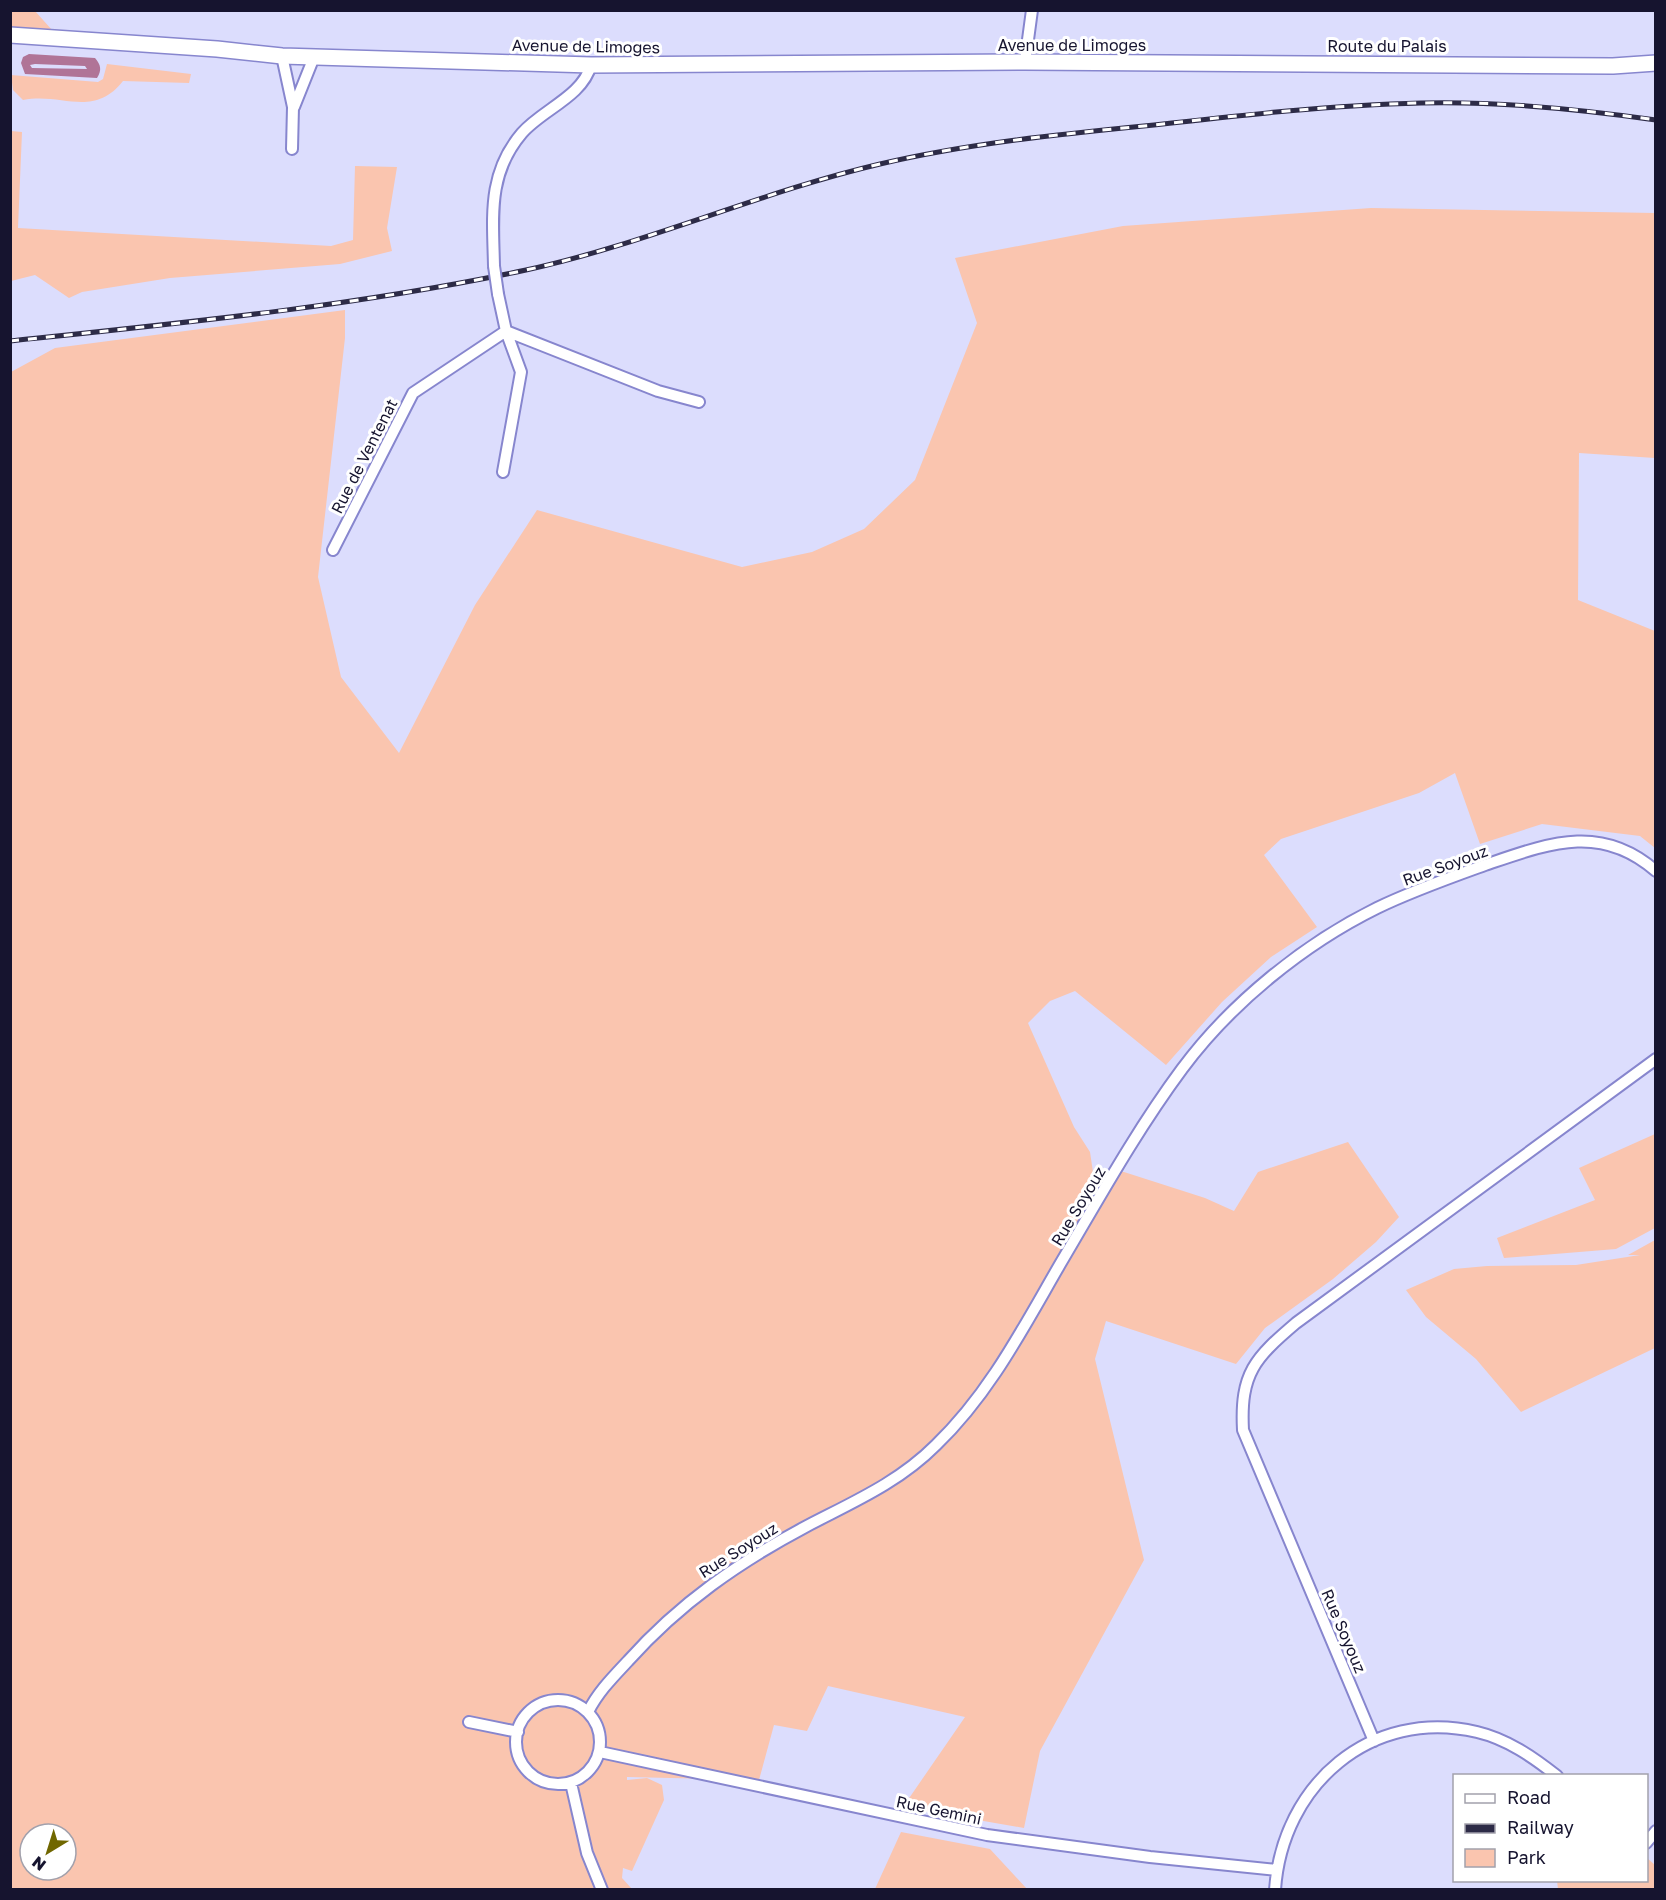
<svg xmlns="http://www.w3.org/2000/svg" width="1666" height="1900" font-family="'Golos Text',sans-serif">
<style>
.green{fill:#fac5af;fill-rule:evenodd}
.water{fill:#b07497;fill-rule:evenodd}
.lines{fill:none;stroke-linecap:round;stroke-linejoin:round}
.minor-casing{stroke:#8786ce;stroke-width:14}
.secondary-casing{stroke:#8786ce;stroke-width:18}
.minor{stroke:#fff;stroke-width:10}
.secondary{stroke:#fff;stroke-width:15}
.rail-casing{stroke:#2d2b47;stroke-width:5}
.rail{stroke:#fff;stroke-width:3;stroke-dasharray:9;stroke-linecap:butt}
.minor-bridge-casing{stroke:#8786ce;stroke-width:14;stroke-linecap:butt}
.minor-bridge{stroke:#fff;stroke-width:10}
.labels{text-anchor:middle;stroke-width:6;stroke-linejoin:round;paint-order:stroke}
.street-label{font-size:16px;fill:#16142f;stroke:#fff}
</style>
<rect width="100%" height="100%" fill="#dcddfd"/>
<path class="green" d="M10,11h25l17,19 -41,-3z
M107,64l84,10 -2,9 -66,-2c-30,38 -61,11 -100,19l-10,-10 -2,-15 87,7 5,-3z
M11,131l11,1 -4,96 313,18 22,-6 2,-74 42,1 -10,61 5,23 -52,13 -170,14 -88,14 -13,6 -34,-23 -24,6z
M1371,208l284,5v245l-76,-5 -1,147 77,31v217l-15,-12 -98,-12 -62,20 -25,-71 -36,20 -138,46 -17,16 53,72 -46,30 -49,45 -56,63 -91,-74 -25,10 -22,22 46,104 16,25 3,20h31l81,26 29,13 24,-39 90,-30 51,75 -23,25 -43,37 -68,49 -29,36 -130,-43 -11,38 49,201 -104,191 -16,77 -121,-21 62,-90 -137,-31 -21,45 -33,-6 -15,55 -132,-3v3l20,-2 15,7 2,15 -32,71 -9,-3 -1,10 10,11h-621v-1517l44,-24 290,-38v28l-27,239 23,100 58,76 76,-148 62,-95 205,57 70,-15 52,-23 51,-49 62,-157 -22,-65 168,-32zM30,1834h36v36h-36z
M1655,1134v94l-39,21 -112,9 -7,-20 98,-38 -16,-32z
M1655,1240v108l-134,64 -45,-53 -50,-42 -20,-27 48,-21 33,-3 89,-1 64,-10h-12z
M901,1832l89,17 37,40h-152z
M1647,1858l8,7v24h-97l-1,-8 89,-1z"/>
<path class="water" d="M29,54l66,4c6,7 7,12 2,20l-72,-4 -4,-11 2,-6zM35,64l50,2 2,3 -55,-1 -2,-3z"/>
<g class="lines">
<defs>
<path id="minor" d="M282,56l11,51 -1,42
M1025,62l7,-52
M294,107l20,-50
M494,266c-1,-49 -7,-92 28,-133 21,-24 60,-36 69,-68
M506,331l152,60 41,11
M503,472l18,-100 -15,-41
M333,550l80,-157 93,-62 -8,-37
M516 1742a42 42 0 1 1 84 0a42 42 0 1 1-84 0Z
M588,1712c10,-20 25,-35 40,-51 52,-58 111,-99 179,-135 46,-24 91,-43 129,-81 53,-51 86,-115 123,-179 39,-66 77,-135 123,-197 49,-66 122,-125 195,-161 35,-17 72,-30 108,-43 62,-21 115,-43 171,6
M469,1722l49,10
M1374,1741l-131,-311c-3,-57 12,-72 53,-107l360,-264
M600,1752l387,83 163,22 127,13
M571,1783l16,70 15,37
M1646,1843l10,-12
M1275,1890c7,-105 96,-183 202,-158 30,7 56,25 80,44"/>
<path id="secondary" d="M10,35l207,14 65,7 309,9 434,-3 588,4 43,-3"/>
</defs>
<use href="#minor" class="minor-casing"/>
<use href="#secondary" class="secondary-casing"/>
<use href="#minor" class="minor"/>
<use href="#secondary" class="secondary"/>
<defs>
<path id="rail" d="M10,341c173,-18 346,-35 516,-71 120,-26 234,-78 354,-106 90,-21 181,-30 274,-39 88,-10 178,-20 267,-22 78,-2 157,6 235,17"/>
</defs>
<use href="#rail" class="rail-casing"/>
<use href="#rail" class="rail"/>
<defs>
<path id="minor-bridge" d="M494,266l4,28"/>
</defs>
<use href="#minor-bridge" class="minor-bridge-casing"/>
<use href="#minor-bridge" class="minor-bridge"/>
</g>
<g class="labels">
<g class="street-label">
<text x="1072" y="51">Avenue de Limoges</text>
<text transform="translate(586 46) rotate(1)" y="6">Avenue de Limoges</text>
<text x="1387" y="52">Route du Palais</text>
<text transform="translate(364 456) rotate(-63)" y="6">Rue de Ventenat</text>
<text transform="translate(1445 865) rotate(-20)" y="6">Rue Soyouz</text>
<text transform="translate(1078 1206) rotate(-59)" y="6">Rue Soyouz</text>
<text transform="translate(738 1550) rotate(-32)" y="6">Rue Soyouz</text>
<text transform="translate(1344 1631) rotate(67)" y="6">Rue Soyouz</text>
<text transform="translate(939 1810) rotate(12)" y="6">Rue Gemini</text>
</g>
</g>
<rect width="1666" height="1900" fill="none" stroke="#16142f" stroke-width="24"/>
<rect x="1453" y="1774" width="195" height="108" fill="#ffffff" stroke="#a2a1ac" stroke-width="1.5"/>
<rect x="1465" y="1794" width="30" height="9" fill="#ffffff" stroke="#a2a1ac" stroke-width="1.5"/>
<text x="1507" y="1804" font-size="18" fill="#16142f">Road</text>
<rect x="1465" y="1824" width="30" height="9" fill="#2d2b47" stroke="#a2a1ac" stroke-width="1.5"/>
<text x="1507" y="1834" font-size="18" fill="#16142f">Railway</text>
<rect x="1465" y="1849" width="30" height="18" fill="#fac5af" stroke="#a2a1ac" stroke-width="1.5"/>
<text x="1507" y="1864" font-size="18" fill="#16142f">Park</text>
<g transform="translate(48 1852) rotate(218)"><circle r="28" fill="#ffffff" stroke="#a2a1ac" stroke-width="1.5"/>
<path d="M0-4.5L10 22L0 15L-10 22Z" fill="#706700"/>
<text y="-9" font-size="16" font-weight="bold" text-anchor="middle" fill="#16142f">N</text>
</g>
</svg>
